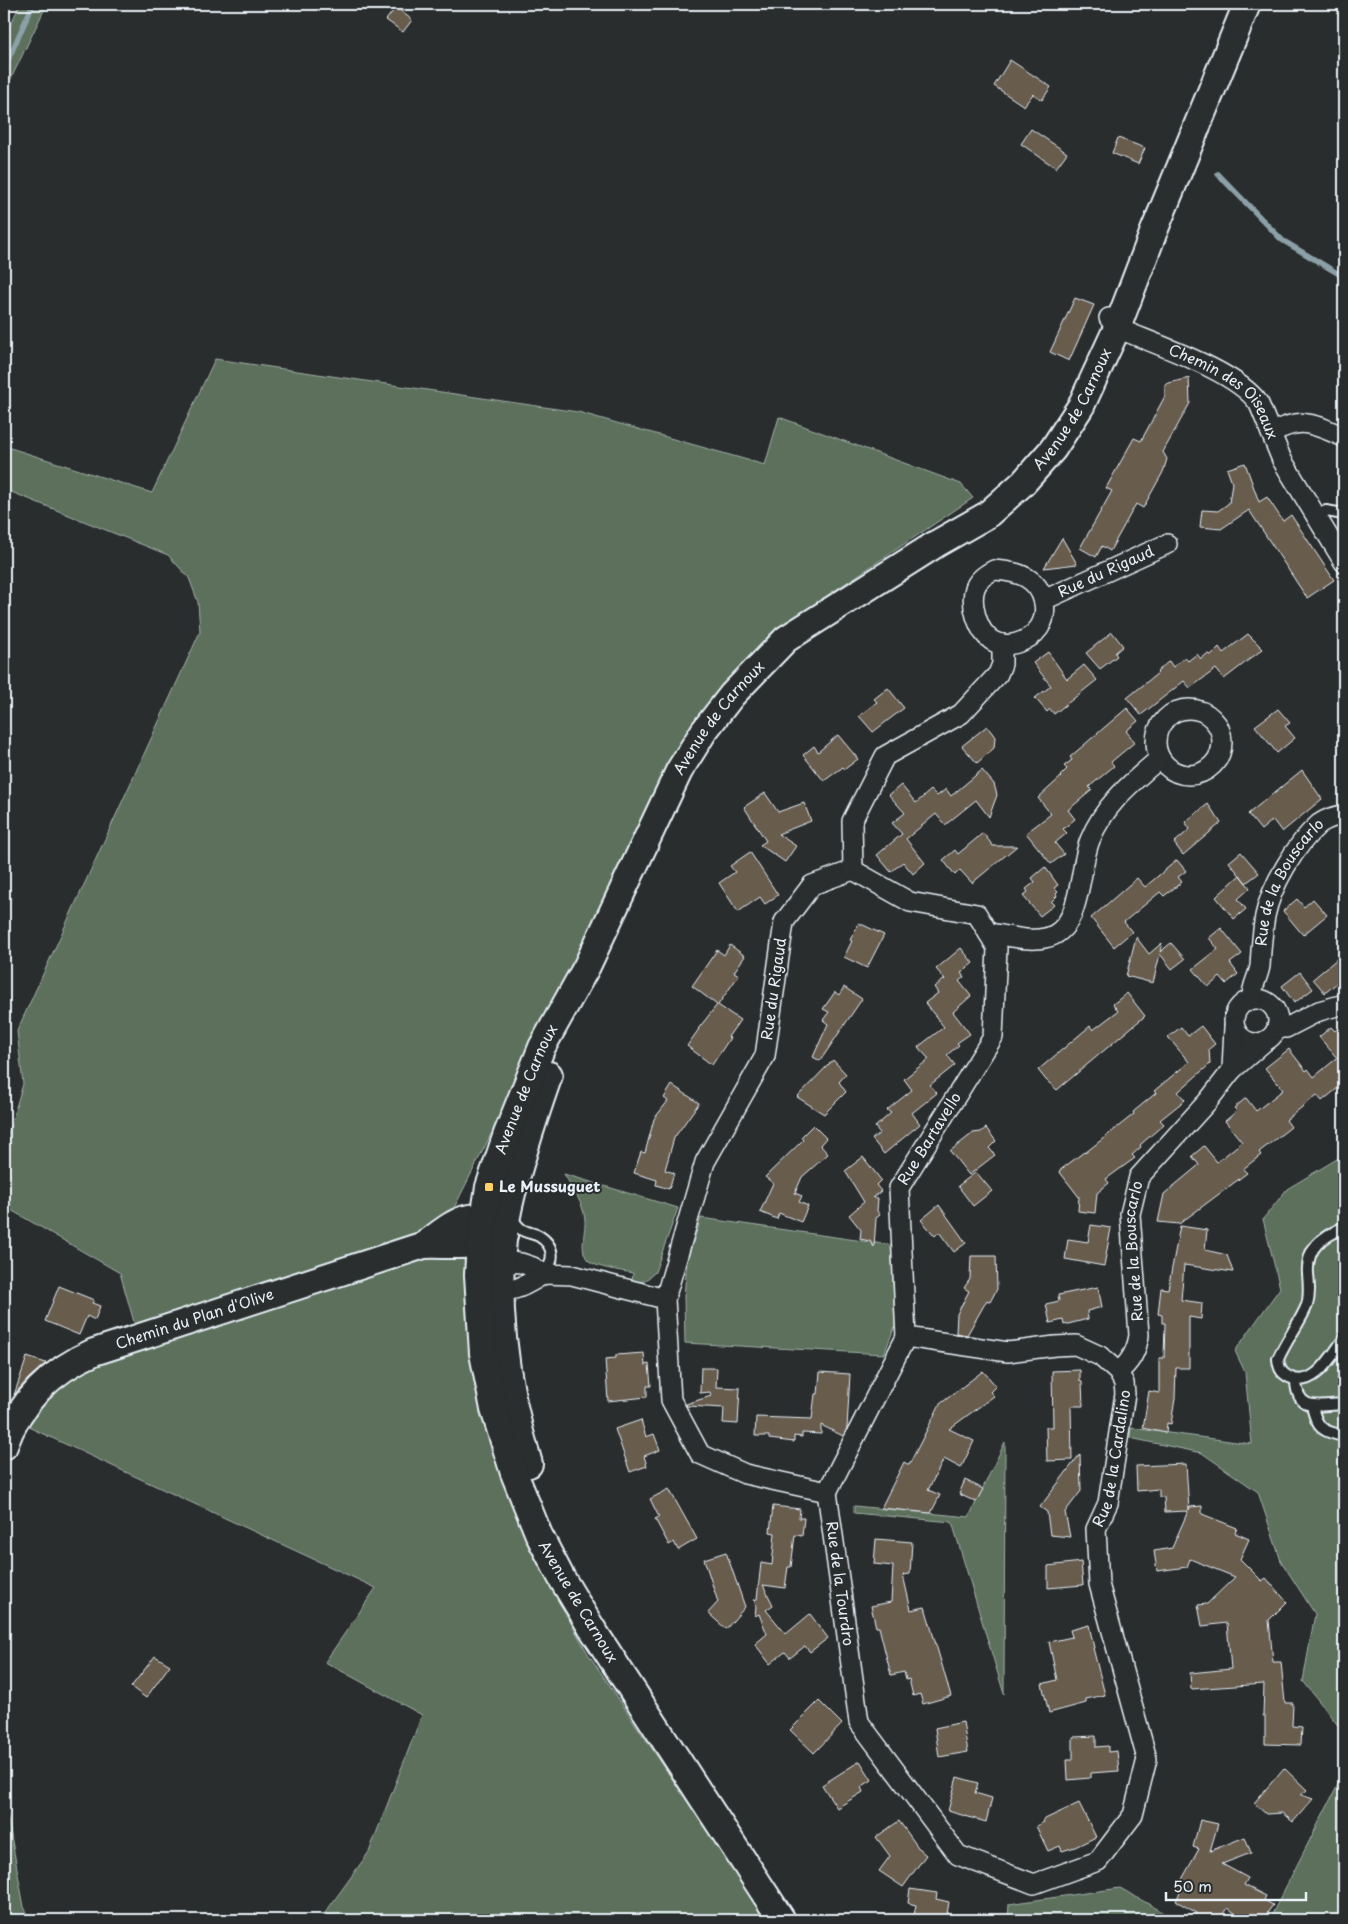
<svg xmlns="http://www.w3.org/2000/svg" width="1348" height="1924" font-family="'Playpen Sans',sans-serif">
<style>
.green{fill:#5c705b;stroke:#a2b0aa}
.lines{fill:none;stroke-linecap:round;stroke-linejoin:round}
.stream{stroke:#8ca0a8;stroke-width:5.5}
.building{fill:#675b4e;stroke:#e8f1f8}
.lane-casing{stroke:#e8f1f8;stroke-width:14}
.street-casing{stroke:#e8f1f8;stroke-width:22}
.secondary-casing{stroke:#e8f1f8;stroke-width:30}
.lane{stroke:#2a2d2e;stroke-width:10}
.street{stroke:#2a2d2e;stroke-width:19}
.secondary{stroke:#2a2d2e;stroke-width:26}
.poi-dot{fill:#ffd166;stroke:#2a2d2e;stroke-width:2}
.labels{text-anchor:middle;stroke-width:4;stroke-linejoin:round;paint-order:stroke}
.street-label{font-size:15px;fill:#e8f1f8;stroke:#2a2d2e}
.poi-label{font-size:15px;font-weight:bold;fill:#e8f1f8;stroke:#2a2d2e;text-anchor:start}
</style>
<rect width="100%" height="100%" fill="#2a2d2e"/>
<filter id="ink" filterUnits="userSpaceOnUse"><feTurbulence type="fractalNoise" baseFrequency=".02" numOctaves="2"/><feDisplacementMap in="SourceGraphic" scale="10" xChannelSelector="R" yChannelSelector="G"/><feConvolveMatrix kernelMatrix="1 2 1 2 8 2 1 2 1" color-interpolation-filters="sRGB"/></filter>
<g filter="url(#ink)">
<path class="green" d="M20,4h27l-43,89v-54z
M215,359l363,53 187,53 14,-48 182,67 12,14 -203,136 -61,72 -40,74 -215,428 -29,26 -289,95 -16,-56 -116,-67v-59l19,-63 -6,-53 183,-399 -2,-30 -9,-24 -21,-23 -164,-66v-43l148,47z
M1344,1153v580l-41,-52 12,-67 -34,-53 -23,-69 -56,-39 -72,-15 1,-10 121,16 -7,-72 -10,-21 45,-63 -17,-69 24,-30 50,-30z
M564,1174l114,34 -23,64 -10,9 -13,1 1,-9c-10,-2 -37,-5 -44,-12 -11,-10 -3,-29 -4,-41 -1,-16 -13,-32 -21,-46z
M701,1218l190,27 4,81 -11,28 -199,-11 -1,-46 3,-36z
M428,1255l38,5 18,162 45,126 58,104 180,268h-447l49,-68 53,-137 -97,-53 51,-74 -352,-163 35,-40 28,-22z
M1005,1442l-1,252 -52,-172 -98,-9v-7l115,11z
M1344,1773v147h-75z
M4,1797l20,110 7,13h-27z
M1120,1888l57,32h-169l1,-16z"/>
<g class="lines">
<path class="stream" d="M4,69l29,-65
M1218,174l64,66 62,37"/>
</g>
<path class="building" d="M396,7l16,13 -9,12 -17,-12z
M1010,60l41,27 -9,13 -9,-6 -9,12 -30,-20z
M1031,129l36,24 -11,15 -35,-24z
M1118,138l27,10 -7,16 -26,-11z
M1075,298l19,7 -25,56 -19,-9z
M1189,378l1,25 -27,49 4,7 -4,13 -20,36 -7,-4 -26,47 -8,-5 -6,11 -16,-9 32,-57 -6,-3 28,-50 7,3 24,-45v-12z
M1245,463l14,39 8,-5 16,24 8,-6 43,65 -27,18 -58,-88 -28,19 -21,-2 2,-17 16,1 11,-8 3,-20 -5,-14z
M1062,538l15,26 -33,4z
M1112,632l11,14 -8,7 2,3 -17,13 -14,-16z
M1248,634l15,15 -39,30 -8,-10 -26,19 -6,-7 -43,34 -14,-17 31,-25 -1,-1 12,-11 4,6 12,-10 3,4 9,-7 4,5 6,-5 4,1 8,-8 4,6z
M1048,652l19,27 17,-14 13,15 -43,34 -4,-5 -3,3 -12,-14 16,-12 -18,-23z
M888,688l16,20 -31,24 -14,-16 18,-14 -3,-3z
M1127,708l11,13 -12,10 9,11 -24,20 3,4 -25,21 3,3 -24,20 7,9 -12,10 4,4 -12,10 9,11 -13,10 -25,-31 25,-19 -13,-16 23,-21 -1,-1 7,-7 -3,-3 8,-6 -2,-3z
M1278,709l12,14 -5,3 10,12 -18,15 -22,-27z
M987,726l8,11 -1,11 -17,15 -15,-17z
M838,735l20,24 -13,10 -2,-2 -19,14 -21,-26 11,-9 4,6z
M982,770l12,14 3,11 -8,22 -13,-17 -31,25 -9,-11 -30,25 19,24 -12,11 -10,-12 -12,10 -14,-17 25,-21 -10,-11 13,-10 -16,-18 12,-10 15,18 15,-13 6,6 9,-7 5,7z
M1302,770l20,29 -40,33 -9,-12 -12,10 -13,-16z
M765,793l13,19 26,-9 7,18 -33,13 18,12 -11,16 -25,-17 6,-4 -22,-34z
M1208,804l13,19 -38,32 -9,-12 16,-14 -5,-7z
M983,833l10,13h24l-45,37 -12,-13 -5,5 -12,-15 12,-10 3,4z
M750,852l28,43 -13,9 -5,-7 -22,15 -19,-29 16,-11 -5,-6z
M1241,852l18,21 -13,10 -17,-21z
M1177,860l9,11 -8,6 4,5 -18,14 -4,-4 -36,30 8,10 -18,15 -23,-29 46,-40 8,9z
M1045,867l13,18 -4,3 4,4 -2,2 1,2 -6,6 3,3 -14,11 -17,-20 5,-4 -2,-3 9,-7 -3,-4z
M1240,875l10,13 -12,11 8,10 -12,10 -18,-22z
M1297,899l7,8 9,-8 14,16 -24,20 -20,-24z
M859,923l25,12 -17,33 -23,-11 8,-16 -2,-1z
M1221,928l21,26 -12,9 8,11 -12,10 -6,-7 -12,10 -15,-18 25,-20 -9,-11z
M1136,937l13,17 13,-11 -2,9 11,-9 14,16 -13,10 -12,-15 -7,29 -27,-7z
M730,945l15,11 -11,16 5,3 -21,30 22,15 -12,17 2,1 -18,27 -25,-19 12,-17h-1l19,-24 -25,-19 25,-36 7,5z
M961,948l12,15 -12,10 3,4 -5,4 12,15 -18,16 17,22 -13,9 2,2 -12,10 8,10 -25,20 7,8 -25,20 8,11 -36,30 -12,-15 8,-6 -5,-6 16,-14 -4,-3 25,-20 -8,-11 25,-20 -11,-12 26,-20 -19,-24 13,-10 -4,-6 11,-8 -9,-10z
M1344,953v24l-19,16 -12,-14z
M1300,972l13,17 -19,14 -12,-17z
M844,987l18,12 -42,62 -7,-4 15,-33 -5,-4 6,-8 -6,-3 12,-17 4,3z
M1127,993l18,23 -88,74 -11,-10 -8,-10 52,-44 3,4 25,-19 -5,-7z
M1344,1024v59l-22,18 -5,-6 -31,25 5,7 -32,25 2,3 -18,14 4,4 -68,51 -21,-2 6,-28 35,-29 -7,-9 12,-10 13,16 25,-20 -17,-21 12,-10 -3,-3 12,-10 10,13 27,-21 -18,-22 24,-19 17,22 2,-2 6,8 23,-19 -18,-21 12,-10 4,4z
M1201,1026l14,18 -6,5 1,15 -32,28 7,8 -25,20 4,4 -24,21 1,2 -9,8 3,3 -29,21 3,4 -12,10 -2,20 -17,-2 1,-14 -20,-26 25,-19 1,1 49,-39 -1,-2 23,-19 -2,-2 35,-29 -21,-25 13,-10 7,9z
M833,1060l13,14 -7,8 7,10 -22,22 -27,-17z
M672,1085l27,18 -25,35 -9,32 9,3 -5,16 -13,-4 1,-5 -23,-7 7,-21 4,1 9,-34 14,-18 -4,-3z
M813,1125l13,13 -6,7 8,9 -26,23 -7,16 7,3 -3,6 9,4 -7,16 -22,-9 -2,6 -17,-7 13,-29 -8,-6 38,-37 -2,-3z
M986,1128l10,13 -7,7 6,7 -26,20 -19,-24 23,-18 8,-1z
M863,1157l18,23 -5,5 5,6 -8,7h5l-1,13 3,4 -4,3 -2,29 -4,-6 -10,-2 1,-9 -12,-15 15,-13 -19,-31z
M976,1172l16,19 -19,15 -15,-20z
M939,1205l27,38 -12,9 -15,-20 -4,4 -14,-16z
M1091,1225l20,3 -7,38 -39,-7 3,-20 20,3z
M1180,1226l27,4 -2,20 22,5 6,17 -49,-7 -3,35 21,3 -1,16 -12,-2v51h-13l-1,31 -4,25 -4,-1 -1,10 -23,-5 6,-37 10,2v-35h5l1,-35h-3v-8l-4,-1 3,-26 7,1z
M971,1256h25l1,33 -7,13 -3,-2 -20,35 -11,-2 1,-19 12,-23 -5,-3 6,-9z
M59,1286l35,14 -2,3 8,3 -5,14 -8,-4 -8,19 -34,-14z
M1098,1287l4,20 -15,4 1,8 -24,6 -1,-5 -13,3 -4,-19 13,-3 -1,-6z
M644,1353l1,12 4,-1 2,22h-4v11l-39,4 -3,-42 11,-1v-3z
M27,1357l19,6 -17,15 -15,17z
M701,1368h16l-1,19 24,1 -2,36 -15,-1 1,-15 -37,-2 -1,-2 25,-8 -1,-4 -10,1z
M1080,1370v11l2,1 1,24h-12l1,54 -25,1 -1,-34h7l-1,-56z
M983,1371l13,15 -6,6 4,4 -45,33 25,12 -13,27 -17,-9 -16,31 12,5 -9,18 -50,-5 23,-46 5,3 31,-61z
M820,1372l30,2 -3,54 -4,8 -22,-11v9l-19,-1v4l-8,-1v6l-25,-3v-3h-14l1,-19 56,2 3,-25h3z
M641,1420l5,17 8,-3 6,16 -16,6 3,10 -17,6 -15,-43z
M1080,1454l1,37 -16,21 5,25 -20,-2 -3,-23 -7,-5z
M1186,1464l3,46 1,-3 12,-1v8l35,14 -2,5 14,6 -9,20 22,22 4,-3 21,24 -18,18 4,42h8l4,41h8l-1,23 10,1 -1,18 -36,-1v-28h-2l1,-32 -73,5 -1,-16 41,-4 -4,-46 -25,3 -4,-21 9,-1 28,-27 -45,-18 -3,8 -30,4 -3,-20 18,-3 16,-37 -23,1 -1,-15h-5v-8l-22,2 -1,-25z
M965,1480l18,9 -7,13 -17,-8z
M669,1489l28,50 -19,11 -4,-8 -5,3 -14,-26 4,-2 -9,-18z
M773,1506l27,3 -1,9h5l-2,18 -7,-1 -4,32h-3l-3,21 -22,-3 10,20 -7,5 20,24 24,-20 18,24 -18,14 -5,-6 -15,12 -5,-6 -15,12 -15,-20 12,-10 -8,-20 -4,2 1,-10 -2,-6 3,-1 4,-36 11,2 3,-32 -5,-1z
M876,1539l36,3 -2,32 -7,1 8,35 14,-3 26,89 -28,8 -3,-10 -7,2 -4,-17 -3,1 -2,-8 -13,3 -12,-48h-3l-5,-21 20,-4 2,-36 -19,-2z
M726,1552l19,55 -19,22 -18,-16 10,-11 -14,-43z
M1081,1562l2,23 -35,3v-22z
M1089,1625l5,23h-1l12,47 -19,4v4l-37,10 -7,-29 15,-4 -8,-38 23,-5 -2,-7z
M155,1656l15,9 -24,33 -15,-11z
M819,1701l23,23 -28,29 -24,-23z
M963,1722l5,30 -29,5 -4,-29z
M1096,1736v11l12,-1v6l9,-1 2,20 -29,2v5l-22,2 -1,-20h6v-23z
M860,1761l12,19 -11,7 2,5 -26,16 -15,-23z
M1284,1768l23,22 -6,5 12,4 -20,23 -11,-9 -16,1 -12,-11z
M957,1777l21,6 -3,10 17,5 -6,24 -38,-11z
M1079,1803l17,34 -21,10 -13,4 -2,-5 -12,5 -12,-25 8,-4 -1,-2z
M1200,1820l18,4 -8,27 35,-14 6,16 -29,11 26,14 -4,7 22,11 -2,4 9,5 -11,15h-18l-16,-12 -8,12h-28l5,-7 -21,-12 4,-9 -4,-2 23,-41 -6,-2z
M899,1821l21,29 6,5 -23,32 -24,-16 11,-15 -14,-19z
M910,1889l27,4 -1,6 13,3 -3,18h-30l1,-4 -3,-1 2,-10 -8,-2z"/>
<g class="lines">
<defs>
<path id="lane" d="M1315,515l11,-4 18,3
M511,1216c3,5 5,9 10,13 5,4 13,4 18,7 16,10 16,25 5,38
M1344,1227c-22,11 -38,19 -36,47 1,11 2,21 -1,31 -6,16 -22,37 -29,54 1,9 3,14 11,18 25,13 43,-22 55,-38
M1296,1381c1,32 24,24 48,23
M1312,1406c5,23 10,25 32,30"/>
<g id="street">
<path id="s1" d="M1109,318l8,10c37,16 121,43 142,76l23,56 62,102"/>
<path d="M1271,433c32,-17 42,-9 73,4"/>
<path d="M994,570c11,1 24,2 33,8 17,10 23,34 12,50 -10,14 -33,22 -48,12 -14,-10 -21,-37 -16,-52 3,-9 11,-14 19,-18z"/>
<path id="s2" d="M1044,600l123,-56"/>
<circle cx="1189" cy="742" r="33"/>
<path id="s3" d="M853,870l-41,15 -28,37 -19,134 -60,106 -40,137 6,101 29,54 45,20 82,18 32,230 99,133 76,29 64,-23 35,-46 14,-56 -48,-175 -3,-55 12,-26 17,-109 -1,-11 -6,-11 -18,-16 -24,-11 -21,1 -47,6 -102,-15"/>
<path d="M853,870l-1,-49 33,-65 76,-42 37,-40 4,-10v-20"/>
<path d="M988,933c18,2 39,9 57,5 38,-7 33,-69 45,-98 14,-35 41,-57 69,-81"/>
<circle cx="1256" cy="1021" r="22"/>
<path id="s4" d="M1252,999c-1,-12 6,-21 8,-33 1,-17 2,-33 5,-50 6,-30 31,-72 54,-92 7,-5 17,-8 25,-9"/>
<path d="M1234,1027l-2,43 33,-29"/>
<path d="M1277,1028h9l33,-17 25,-7"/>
<path d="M491,1267l17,-5 13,1 12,4 11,7 28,1 93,24"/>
<path d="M491,1286c19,11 36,-2 53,-12"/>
<path id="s5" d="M1118,1372c12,-9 19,-22 21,-37l-9,-121 9,-37 69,-76 24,-31"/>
<path id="s6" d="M827,1492l79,-155 -7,-149 94,-151 4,-89 -20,-34 -67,-12 -57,-32"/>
</g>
<g id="secondary">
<path id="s7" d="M4,1446c15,-44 48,-76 90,-94l330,-107c26,-1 57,4 80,-10 -28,-35 -52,-10 -80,10"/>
<path d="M529,1464c-24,-78 -39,-177 -20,-258 10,-44 25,-88 40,-131"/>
<path id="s8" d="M782,1920l-191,-293 -30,-50 -22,-42 -25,-62 -20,-64 -11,-56 -5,-78 2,-31 9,-57 18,-53 35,-87 45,-81 92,-195 25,-40 28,-36 54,-56 150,-95 51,-29 36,-32 30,-34 28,-43 36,-78 37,-97 93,-227"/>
</g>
</defs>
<use href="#lane" class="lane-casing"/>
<use href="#street" class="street-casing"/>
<use href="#secondary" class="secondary-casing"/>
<use href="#lane" class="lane"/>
<use href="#street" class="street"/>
<use href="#secondary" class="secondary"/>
</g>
</g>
<rect class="poi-dot" x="484" y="1182" width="10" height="10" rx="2.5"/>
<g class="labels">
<g class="street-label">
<text dy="5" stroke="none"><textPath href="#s1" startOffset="141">Chemin des Oiseaux</textPath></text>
<text dy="5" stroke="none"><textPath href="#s8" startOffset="1816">Avenue de Carnoux</textPath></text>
<text dy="5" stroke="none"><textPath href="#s2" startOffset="68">Rue du Rigaud</textPath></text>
<text dy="5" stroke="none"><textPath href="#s8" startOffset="1338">Avenue de Carnoux</textPath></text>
<text dy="5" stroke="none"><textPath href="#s4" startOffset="125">Rue de la Bouscarlo</textPath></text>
<text transform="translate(774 989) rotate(-82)" y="5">Rue du Rigaud</text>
<text dy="5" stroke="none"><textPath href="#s8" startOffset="918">Avenue de Carnoux</textPath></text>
<text dy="5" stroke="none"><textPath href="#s6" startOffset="381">Rue Bartavello</textPath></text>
<text dy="5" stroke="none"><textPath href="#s5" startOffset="128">Rue de la Bouscarlo</textPath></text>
<text dy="5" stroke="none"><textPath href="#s7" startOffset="240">Chemin du Plan d'Olive</textPath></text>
<text dy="5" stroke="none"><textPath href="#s3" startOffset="1758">Rue de la Cardalino</textPath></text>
<text dy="5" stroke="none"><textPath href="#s3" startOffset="878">Rue de la Tourdro</textPath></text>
<text transform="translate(578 1602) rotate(59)" y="5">Avenue de Carnoux</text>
</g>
<g class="poi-label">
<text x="499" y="1192">Le Mussuguet</text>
</g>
</g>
<rect width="1348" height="1924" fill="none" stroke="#2a2d2e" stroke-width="20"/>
<rect x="10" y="10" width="1328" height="1904" fill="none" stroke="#e8f1f8" stroke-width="2" filter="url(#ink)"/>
<path d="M1166 1892v8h140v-8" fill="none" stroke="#e8f1f8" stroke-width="2.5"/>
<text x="1173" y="1892" font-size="15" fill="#e8f1f8" stroke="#2a2d2e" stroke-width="4" paint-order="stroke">50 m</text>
</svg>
